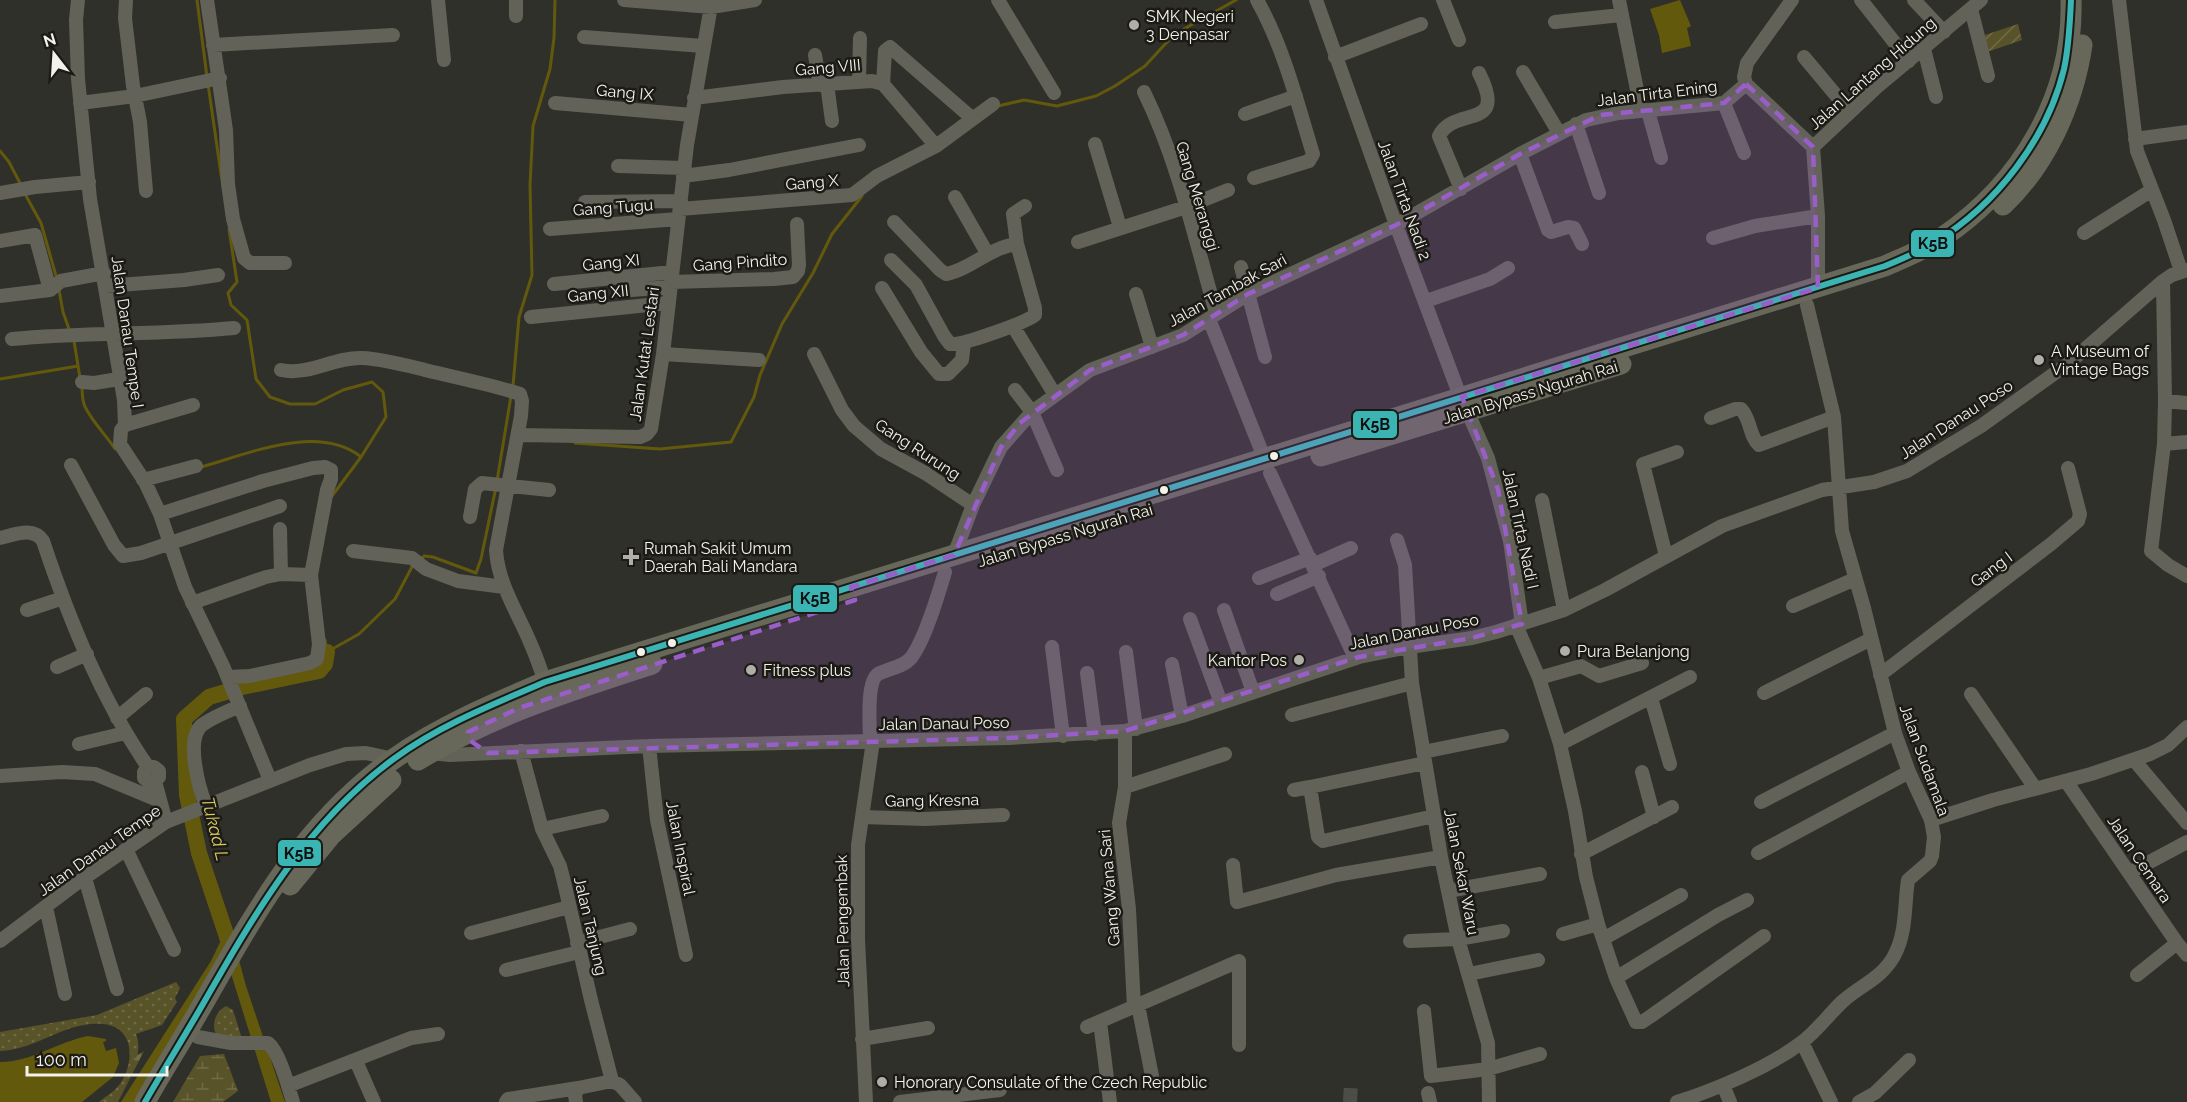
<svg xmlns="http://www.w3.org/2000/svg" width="2187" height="1102" font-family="Raleway,sans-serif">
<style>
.grass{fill:url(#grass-dots)}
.forest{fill:url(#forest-firs)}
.wetland{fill:url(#wetland-marsh)}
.garden{fill:url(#garden-furrows)}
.water{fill:#63590c}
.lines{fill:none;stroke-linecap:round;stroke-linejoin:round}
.stream{stroke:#63590c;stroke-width:3}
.river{stroke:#63590c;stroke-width:16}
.minor-tunnel{stroke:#4d4d47;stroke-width:14;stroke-dasharray:14 7;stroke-linecap:butt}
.minor{stroke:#636259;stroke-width:14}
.highway{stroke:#67675a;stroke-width:21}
.bus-1-casing{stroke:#1b1a14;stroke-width:10}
.bus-1{stroke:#3ab5b3;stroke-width:6}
.marked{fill:#995eca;fill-opacity:0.2;stroke:#995eca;stroke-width:4.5;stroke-dasharray:12 8;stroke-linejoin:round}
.poi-dot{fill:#afaea7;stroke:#1b1a14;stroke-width:2}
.bus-dot{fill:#f3f2ea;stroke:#1b1a14;stroke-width:2}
.labels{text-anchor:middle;stroke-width:5;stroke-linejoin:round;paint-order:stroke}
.poi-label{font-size:16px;fill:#f3f2ea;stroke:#1b1a14;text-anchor:start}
.street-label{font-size:16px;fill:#f3f2ea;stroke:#1b1a14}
.water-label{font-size:18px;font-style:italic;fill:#d8c961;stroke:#1b1a14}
.line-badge{stroke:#1b1a14;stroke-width:2}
.pale-badge-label{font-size:16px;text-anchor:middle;font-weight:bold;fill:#111}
</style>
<defs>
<pattern id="grass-dots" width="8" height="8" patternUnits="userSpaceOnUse" patternTransform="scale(1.5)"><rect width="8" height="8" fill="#595329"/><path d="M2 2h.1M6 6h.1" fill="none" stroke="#716c48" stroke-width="1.8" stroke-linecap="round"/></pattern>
<pattern id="forest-firs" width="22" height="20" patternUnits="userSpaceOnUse" patternTransform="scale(1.5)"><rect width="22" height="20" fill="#595329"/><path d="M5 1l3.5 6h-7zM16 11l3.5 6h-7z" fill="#716c48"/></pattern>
<pattern id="wetland-marsh" width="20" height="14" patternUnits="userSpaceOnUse" patternTransform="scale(1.5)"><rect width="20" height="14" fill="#595329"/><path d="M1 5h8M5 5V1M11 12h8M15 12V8" fill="none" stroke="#716c48"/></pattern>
<pattern id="garden-furrows" width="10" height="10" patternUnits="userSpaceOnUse" patternTransform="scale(1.5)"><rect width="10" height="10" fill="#595329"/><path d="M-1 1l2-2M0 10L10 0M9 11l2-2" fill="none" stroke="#716c48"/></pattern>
</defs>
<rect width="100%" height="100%" fill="#30302a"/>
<path class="grass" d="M176,982l4,6 -5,10 2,4 -15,23 -26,9c9,22 -10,51 -23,68h-14c7,-6 15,-10 21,-18 15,-22 15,-58 -18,-60 -37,-3 -65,26 -102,27v-19l97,-17z
M226,1006l7,4 9,29 -26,-5c-5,-10 0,-23 10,-28z"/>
<path class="forest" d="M144,1051l-26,51h-5l15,-22 8,-24z"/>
<path class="wetland" d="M224,1054l14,37 -15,11h-50l27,-46z"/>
<path class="garden" d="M2018,24l4,16 -35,12 -5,-16z"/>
<path class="water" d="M1680,0l11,26 -4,2 4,18 -29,7 -3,-18 -9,-26z
M224,934h8l14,52 39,116h-14l-47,-151 -89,151h-14l90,-141z
M88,1036l18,3v2l-3,1 3,9 10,-3 3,15 -6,14 -31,25h-82v-40c32,0 57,-20 88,-26z"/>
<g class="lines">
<path class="stream" d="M197,0l10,77
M208,84l14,97
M998,106l26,-6 33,6 39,-10 19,-10 30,-20 23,-25 16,-12 52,-29
M0,151l9,11 12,23
M25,194l16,29 15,53
M229,229l8,53 -9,11 3,12 16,15 9,59 14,18 20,7h25l28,-14 29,-8 11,10 3,25 -25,40 -29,39
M59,290l4,22 7,20
M74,341l6,37
M0,379l78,-13
M82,385c0,6 0,13 2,19 4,13 23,32 31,45
M513,386l6,-69 13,-42 -2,-90 3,-59 17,-57 4,-31 1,-38
M575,443l85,6 71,-7 23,-45 6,-22 22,-51 31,-51 19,-39 30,-38
M201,467c47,-13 117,-44 160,-10
M497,481l14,-85
M421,559l3,-3 9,1 43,16 5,-14 15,-72
M325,640l2,12 32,-18 36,-35 18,-34"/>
<path class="river" d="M233,955l-34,-102 -12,-58 -3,-76 25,-22 33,-10 77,-16 6,-7 2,-12"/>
<path class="minor-tunnel" d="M1350,1102l1,-19"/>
<path class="minor" d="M78,0l-2,20 2,59 12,120 34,201 1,25 -4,5 -1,14 25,38 15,32 25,73 38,79 47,114
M126,0l-1,18 8,68 7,36 6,69
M207,0l19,130 2,54 5,35 11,39 6,5h35
M438,0l6,60
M516,0v16
M624,0l87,7 44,-7
M998,0l56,93
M1316,0l80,225 61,163 31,70 22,83 12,83
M1443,0l16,40
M1619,0l22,110
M1861,0l48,61
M1914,0l30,32
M2119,0l18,151 27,69 17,51
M1971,9l17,67
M1555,22l66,-7
M584,37l119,9
M213,45l180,-10
M1924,49l12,48
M815,55l5,30
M1335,57l86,-33
M1804,57l46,55
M1523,72l36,61
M859,80l1,-42
M827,84l5,37
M883,84l2,-33 5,-4 83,72
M1746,84l67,63 5,69v72
M1746,84l-2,-7 3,-14 45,-63
M1144,92c34,69 51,147 72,221
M694,98l89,-11 89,-6 11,3 53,62
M80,103l55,-7 85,-18
M555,103l137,12
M1724,103l20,50
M1648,111l13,47
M1245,114l51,-18
M1576,124l23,69
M2135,139l52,-7
M1095,144l25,83
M1813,147l64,-60 104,-87
M1520,154l28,76 3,2 17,-5 6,1 8,16
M618,166l66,2
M683,176l46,-6 130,-25
M1254,178l55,-17 4,-7c-16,-52 -29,-106 -56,-154
M1461,189l-22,-53c15,-31 70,-4 40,-63
M0,193l35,-6 54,-5
M955,197l32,56
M585,202l96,-1
M680,209l172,-14 25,-19 59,-30 57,-42
M550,229l128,-10
M2084,233l68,-43
M1713,238l42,-12 63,-10
M0,241l35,-6 15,55 11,-9 43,-8
M1078,242l108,-35 42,-17
M1017,244l-4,-30 12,-8
M891,260l25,25 28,51 6,8c11,2 77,-22 85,-29v-7l-18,-64c-27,3 -47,26 -71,30l-6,-4 -46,-48
M1241,267l24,90
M2163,281l2,120 -1,43 -13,107 17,14 19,11
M671,282l103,-3 19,-2 5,-6 1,-6 -2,-41
M554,284l118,-12
M106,286l78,-6 34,-5
M882,288l39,64 18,22h9l14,-14 2,-17
M631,290l39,-3
M1136,294l16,53
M0,296l50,-6
M1426,301l64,-22 18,-11
M531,317l137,-14
M1209,319l56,141
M1013,326l42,69
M12,339c74,-7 148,-4 222,-11
M663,354l96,6
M814,354l28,56 12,16 27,23 44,24 48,32
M281,370c27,6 53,-13 81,-12 21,1 43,7 63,12 32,8 64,14 95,24l2,7 -1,15 -25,134c2,35 23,64 36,97 5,11 9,24 13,35
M82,382l12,1 25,-4
M1015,390l17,22 25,58
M2165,401l22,2
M1711,418l24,-9h6c10,10 8,27 18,36l75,-28
M125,425l68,-20
M519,435l121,2 7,-3 4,-5 12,-75 24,-209 25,-145
M2164,444l23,-2
M71,465l43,80 9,11 18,-3 139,-47
M1270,473l85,185
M143,480l53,-14
M1542,500l22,110
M160,514l103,-33 50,-13 12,-1 6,3v9l-4,11 -16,85 8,69 -2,15 -7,4 -60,13 -22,1
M470,517l5,-28 7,-6 67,7
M280,529l1,45
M0,538c14,-3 33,-12 43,3 26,78 58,158 105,226
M1397,540l8,25 7,118 29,174 17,82 30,104 1,59
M353,551l59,7 14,11 32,12 46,6
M954,555l19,-50 28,-58 31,-35 58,-42 93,-35 65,-41 148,-69 124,-71 66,-34 33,-7 105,-10 22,-19
M1666,556l-23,-92 34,-12
M1313,565l38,-17
M1259,578l51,-20
M1277,594l42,-18
M192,603l74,-26 15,-3 30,1
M1793,606l62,-27
M27,610l36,-12
M1224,610l29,82
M1190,619l31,84
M1516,625l23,53 21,66 15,67 11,66 12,47 18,54 20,44h6l9,-6 113,-80
M1052,647l11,89
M1126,652l10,77
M1172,664l10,52
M57,667l30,-13
M1087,673l8,61
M1880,675l171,-131 27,-23 2,-7 -12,-46
M1539,678l42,-12 18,10 43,-13
M1764,693l107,-54
M1971,694l64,94
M1651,698l19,66
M1292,715l120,-32
M117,718l29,-24
M1125,731v56l-6,36 10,86 5,98
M870,741c0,-14 -4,-59 8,-67 11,-6 24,-6 33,-16 14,-18 27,-63 34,-86
M79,744l46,-11
M1560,744l130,-67
M649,746l8,74 29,135
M521,751l21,78 18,37 4,16 27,118 21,81 8,4 15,17
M1423,752l79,-16
M431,753l19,2 199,-9 359,-8 117,-7 57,-15 177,-59 50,-10 63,-9 24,-6 68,-22 41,-20 117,-64 100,-36 52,-8 33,-11 74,-45 88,-63 94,-82 9,-6 15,-5
M2134,760l53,63
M1425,763l-115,24 8,50 5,4 111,-25
M1642,772l12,45
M0,776l62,-4 33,2 65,27
M155,781l-6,1 -5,-4v-6l4,-5h6l5,4v6l-4,4 11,41
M2066,781l111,162 10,12
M1125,787l100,-33
M1294,790l16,-3
M1761,802l134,-69
M206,806c-7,-18 -21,-67 -4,-81 11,-8 26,-14 38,-19
M862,817l63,2 78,-4
M1931,820l62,-20 98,-26 59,-20 18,-9 19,-18
M542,829l60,-13
M126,849l48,101
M1758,853l151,-81
M1581,854l91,-47
M1233,865l4,37 99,-27 105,-18
M2129,873l58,-31
M85,878l32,111
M1448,891l92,-17
M46,907l19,87
M471,933l98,-26
M1563,934l35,-10
M1603,939l78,-44
M0,941l77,-58 89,-61 144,-57 36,-11 20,-1 28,6
M1410,941l48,-2 45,-8
M577,943l53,-14
M506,970l73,-18
M1469,974l69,-14
M2137,975l40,-32
M1616,978l102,-63 29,-15
M1138,1005l14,71
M1424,1011l7,65 57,-7 52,-15
M1100,1022l10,80
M1087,1027l152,-66v84
M198,1037l33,6h37c12,10 20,43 25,59
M862,1039l66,-11
M1802,1042l29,60
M356,1061l18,41
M1723,1085l7,17
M288,1086l123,-48 27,-4
M1428,1093l2,9
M506,1102l2,-3 70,-11
M576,1102l-1,-7 3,-7 34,-7
M866,1102l-8,-163v-94l15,-104
M900,1102l100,-12
M1677,1102c40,-13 90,-34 124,-59 16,-12 28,-29 42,-42 18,-16 39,-23 51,-45 13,-24 10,-50 14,-76l22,-19 2,-5 2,-19 -3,-17 -22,-48 -14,-39 -31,-125 -22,-77 -8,-114 -27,-112
M1859,1102l16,-9 34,-33"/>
<path class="highway" d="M2003,205c43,-41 70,-100 79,-160
M1321,456l300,-92
M418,760c76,-46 151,-69 234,-96
M290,885l41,-50 60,-55
M145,1102c16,-29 34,-57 51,-86 56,-97 104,-191 199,-258 46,-32 98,-54 150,-76l1340,-416c20,-9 41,-17 58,-29 78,-53 131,-141 128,-237"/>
<defs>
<path id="bus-1" d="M145,1102c19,-33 39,-65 58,-98 52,-91 105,-183 192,-246 45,-33 99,-54 150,-76l1340,-416c17,-7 34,-14 50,-24 61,-37 112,-103 129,-173 5,-23 6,-46 7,-69"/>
</defs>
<use href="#bus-1" class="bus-1-casing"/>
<use href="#bus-1" class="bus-1"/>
</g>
<path class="marked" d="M1746,84l67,63 5,141 -356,109 36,92 24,135 -50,14 -113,19 -234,74 -117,7 -520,15 -16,-11 -4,-10 51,-24 336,-108 -4,-13 103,-32 47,-108 19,-24 70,-53 93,-35 65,-41 148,-69 124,-71 80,-39 124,-12z"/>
<g class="poi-dot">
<circle cx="1134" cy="25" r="6"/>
<circle cx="2039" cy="360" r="6"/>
<path d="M628 548h6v6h6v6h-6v6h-6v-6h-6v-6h6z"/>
<circle cx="1565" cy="651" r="6"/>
<circle cx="1299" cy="660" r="6"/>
<circle cx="751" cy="670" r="6"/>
<circle cx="882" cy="1082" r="6"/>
</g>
<g class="bus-dot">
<circle cx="1274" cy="456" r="5"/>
<circle cx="1164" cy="490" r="5"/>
<circle cx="672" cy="643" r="5"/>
<circle cx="641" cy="652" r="5"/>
</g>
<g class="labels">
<g class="poi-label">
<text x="1146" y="22">SMK Negeri<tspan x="1146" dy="18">3 Denpasar</tspan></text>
<text x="2051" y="357">A Museum of<tspan x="2051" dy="18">Vintage Bags</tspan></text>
<text x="644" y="554">Rumah Sakit Umum<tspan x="644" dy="18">Daerah Bali Mandara</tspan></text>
<text x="1577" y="657">Pura Belanjong</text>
<text x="1287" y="666" text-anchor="end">Kantor Pos</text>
<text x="763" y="676">Fitness plus</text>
<text x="894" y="1088">Honorary Consulate of the Czech Republic</text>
</g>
<g class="street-label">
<text transform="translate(828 67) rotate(-5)" y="6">Gang VIII</text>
<text transform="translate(1872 73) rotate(-41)" y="6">Jalan Lantang Hidung</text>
<text transform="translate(625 92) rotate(5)" y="6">Gang IX</text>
<text transform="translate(1657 93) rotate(-7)" y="6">Jalan Tirta Ening</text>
<text transform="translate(812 182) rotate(-5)" y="6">Gang X</text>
<text transform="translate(1198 196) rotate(73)" y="6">Gang Meranggi</text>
<text transform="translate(1405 200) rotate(70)" y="6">Jalan Tirta Nadi 2</text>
<text transform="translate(613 207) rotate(-4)" y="6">Gang Tugu</text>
<text transform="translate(611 262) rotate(-6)" y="6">Gang XI</text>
<text transform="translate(740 262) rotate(-4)" y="6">Gang Pindito</text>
<text transform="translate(1227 290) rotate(-29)" y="6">Jalan Tambak Sari</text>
<text transform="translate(598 293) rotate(-6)" y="6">Gang XII</text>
<text transform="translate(128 332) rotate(82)" y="6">Jalan Danau Tempe I</text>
<text transform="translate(644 354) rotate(-82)" y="6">Jalan Kutat Lestari</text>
<text transform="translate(1530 392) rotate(-17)" y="6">Jalan Bypass Ngurah Rai</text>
<text transform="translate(1956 419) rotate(-33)" y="6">Jalan Danau Poso</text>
<text transform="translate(918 449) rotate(33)" y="6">Gang Rurung</text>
<text transform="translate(1521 529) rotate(78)" y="6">Jalan Tirta Nadi I</text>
<text transform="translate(1065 535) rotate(-17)" y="6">Jalan Bypass Ngurah Rai</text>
<text transform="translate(1991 569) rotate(-37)" y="6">Gang I</text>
<text transform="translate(1414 631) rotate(-11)" y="6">Jalan Danau Poso</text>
<text transform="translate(944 723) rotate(-1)" y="6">Jalan Danau Poso</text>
<text transform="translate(1925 760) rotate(70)" y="6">Jalan Sudamala</text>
<text transform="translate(932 800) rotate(-1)" y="6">Gang Kresna</text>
<text transform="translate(681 848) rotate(79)" y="6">Jalan Inspiral</text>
<text transform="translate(99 850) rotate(-35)" y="6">Jalan Danau Tempe</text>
<text transform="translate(2140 859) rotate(56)" y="6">Jalan Cemara</text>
<text transform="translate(1462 872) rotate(79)" y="6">Jalan Sekar Waru</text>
<text transform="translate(1109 888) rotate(-95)" y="6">Gang Wana Sari</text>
<text transform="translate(842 921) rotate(-91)" y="6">Jalan Pengembak</text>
<text transform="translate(591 926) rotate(77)" y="6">Jalan Tanjung</text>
</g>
<g class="water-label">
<text transform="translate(215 829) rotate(76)" y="6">Tukad L</text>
</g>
</g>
<g class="line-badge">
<rect x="1910" y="229" width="45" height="29" rx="6" fill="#3ab5b3"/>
<rect x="1352" y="410" width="46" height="29" rx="6" fill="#3ab5b3"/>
<rect x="792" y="584" width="46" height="29" rx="6" fill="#3ab5b3"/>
<rect x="277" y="839" width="45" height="28" rx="6" fill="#3ab5b3"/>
</g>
<g class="pale-badge-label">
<text x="1933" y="249">K5B</text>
<text x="1375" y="430">K5B</text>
<text x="815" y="604">K5B</text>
<text x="299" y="859">K5B</text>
</g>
<g transform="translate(54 54) rotate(343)" stroke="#1b1a14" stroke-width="4.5" paint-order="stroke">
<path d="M0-4.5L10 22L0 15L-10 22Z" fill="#f3f2ea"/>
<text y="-9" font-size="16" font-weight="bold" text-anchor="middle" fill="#f3f2ea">N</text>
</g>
<path d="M27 1066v9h140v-9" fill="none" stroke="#f3f2ea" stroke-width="3"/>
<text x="36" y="1066" font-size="18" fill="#f3f2ea" stroke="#1b1a14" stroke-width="4.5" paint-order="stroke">100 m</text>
</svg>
